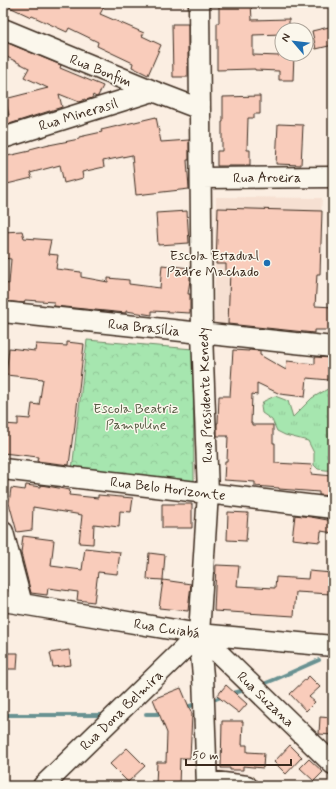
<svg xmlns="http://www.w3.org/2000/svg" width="336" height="789" font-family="Mynerve,sans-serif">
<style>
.built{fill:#f6e0d2}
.grass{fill:url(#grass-tufts);stroke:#708866}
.park{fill:url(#park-crowns);stroke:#708866}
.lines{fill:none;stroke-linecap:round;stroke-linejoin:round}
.stream{stroke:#699292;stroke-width:4}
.building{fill:#f9ccbb;stroke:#3b2a1e}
.minor-casing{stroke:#3b2a1e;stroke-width:23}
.minor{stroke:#fbf7ec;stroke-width:20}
.poi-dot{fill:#1f6fb2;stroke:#fbf7ec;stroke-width:1.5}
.labels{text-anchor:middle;stroke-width:3;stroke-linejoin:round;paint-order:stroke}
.street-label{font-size:14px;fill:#3b2a1e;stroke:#fbf7ec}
.poi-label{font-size:14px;fill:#3b2a1e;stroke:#fbf7ec;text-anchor:end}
.park-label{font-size:14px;fill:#565942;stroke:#fbf7ec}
</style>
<defs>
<pattern id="grass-tufts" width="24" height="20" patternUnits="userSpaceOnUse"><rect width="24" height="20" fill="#a6e6af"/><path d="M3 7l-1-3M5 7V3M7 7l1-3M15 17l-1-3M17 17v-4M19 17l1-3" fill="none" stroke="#90c596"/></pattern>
<pattern id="park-crowns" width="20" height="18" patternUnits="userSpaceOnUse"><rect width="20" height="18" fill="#a6e6af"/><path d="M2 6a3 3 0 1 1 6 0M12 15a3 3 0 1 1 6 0" fill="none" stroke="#90c596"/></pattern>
</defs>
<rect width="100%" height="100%" fill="#fbeee2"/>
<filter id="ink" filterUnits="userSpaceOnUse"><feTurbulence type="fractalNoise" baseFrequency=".025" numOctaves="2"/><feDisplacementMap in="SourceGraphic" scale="8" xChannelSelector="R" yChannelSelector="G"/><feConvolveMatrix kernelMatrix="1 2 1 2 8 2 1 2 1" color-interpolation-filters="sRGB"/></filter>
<g filter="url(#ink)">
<path class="built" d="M216,197l106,1 -8,141 -100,-12z"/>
<path class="grass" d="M333,386v85l-15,-2 -4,-4v-12l-6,-12 -23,-6 -8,-4 -5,-11 -10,-7 -1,-7 3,-5 11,-5 13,5 5,16 19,-19z"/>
<path class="park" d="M87,340l106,9 1,132 -122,-11z"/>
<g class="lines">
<path class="stream" d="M261,685l15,-6 43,-19
M230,694l11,-3
M216,699l7,-3
M184,708l9,-3
M146,714h18
M3,715h102"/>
</g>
<path class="building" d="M3,3h103l-6,11 44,19 -2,3 19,9 -13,30 -16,-8 1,-4 -36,-17 1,-4 -29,-14 -2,4 -35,-16 -1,1 -28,-13z
M219,3h32l1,17 37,-1v11h-7v4l-29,1v20l26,1v-2h15l-1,26h-14v-9l-24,-1v-1l-38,1v-47h2z
M172,24h16v53h-15z
M333,26v19l-17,4 -4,-18z
M3,41l58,24 -1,3 43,18 -5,10 -2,1 -3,-2 -1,3 -6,2 -2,-1 -1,2 -4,1 -20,-8 3,13 -59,19v-11h6l-4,-16 43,-11 -24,-11 5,-9 -26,-13z
M260,96v18h-6v4h-6l-1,32h3v16h-33v-15h5v-29h1v-25z
M156,117l5,25 28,-2v20h-2l2,29 -53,6 -4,-40 -29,6 1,6 -22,5 1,6 -19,5 -4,-18 -30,8 2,5 -29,7v-28l27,-6v-2l19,-5v1l30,-6v-2l23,-5 -1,-2z
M278,124l25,1 -2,40 -25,-1z
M218,208l104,3 -2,63h-3l-2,32 18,1v23h-19v3l-86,-9 2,-53h-4v-7h-10z
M187,211l2,32 -31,2 -2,-32z
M22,231l2,7 27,2 -3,14 10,1 -2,14 25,3v5l27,5v-4l21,2v4l31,4 2,-23 28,3v12l-2,14h2v19l-38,-2v4l-26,-4v2l-72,-7v-4l-29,-2 -1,3 -21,-2v-18l6,1 2,-25 -8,-1v-26z
M67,342l17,2 -10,90h-1l-4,31 -32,-4 1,-4 -35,-4v-29l15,1v-7l12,1 2,-15 7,1 4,-26 -37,-4 3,-27 26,3 1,-7 31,2z
M233,350l16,1v-1l11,1v4l26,15 1,-9 28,3v-7l17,1 -3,22 -22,-2 -2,19 -25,-3 -23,-11v12l-5,-1 -1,29h1v2h21v18h2v20l37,2 -1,9 22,2v20l-14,-1v-3l-40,-3v-1l-24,-2v-4l-31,-2 1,-19h2l1,-25h-11v-13h1l1,-27h11z
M26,485l15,2v-2l29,5 -1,5 29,3v-3l35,3 -2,14 -11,-1 -1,16 -25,-3 -1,20 -14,-1 3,-28 -49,-8 -1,23 -15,2 -8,-29 2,-15 14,2z
M162,504h30v24h-30z
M228,512l20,1 -2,28 -19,-1z
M295,515l16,2 22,4v12l-12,-2 -1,11 -28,-3z
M23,536l31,4 -3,26 31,4 3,-22 35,4 -3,22 -19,-2 -4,30 -17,-2 1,-8 -30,-4 -1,7 -16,-2 -10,-40z
M149,553l16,2 -2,25 -16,-1z
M216,565l23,1 -2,20 38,2 1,-11 32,2 1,-8 23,2 -1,21 -35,-2 -2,24 -80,-5z
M163,580l28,4 -3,27 -29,-3z
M69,650l2,15 -18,2 -3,-14z
M3,653h15l-1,16h-14z
M309,676l11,11 -11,10 6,5 -9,9 -16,-17z
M226,685l21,19 -8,9 -22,-17z
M181,688l11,26 -2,44h-10l-1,27h-23l1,-23h9l1,-29 -14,-34z
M320,717l13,1v17l-14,-1z
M222,721h21l-1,24h5v7l17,1 -1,15 -20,-2v4h-13v-2h-9z
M290,745l12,12 -16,17 -12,-12z
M127,748l18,18 -17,16 -18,-18z
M309,759l14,13 -9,9 -14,-13z"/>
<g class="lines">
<defs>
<path id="minor" d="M199,3l3,330 6,160 -9,141 4,42 4,110
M3,29l150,62 47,18
M3,138l150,-47
M201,178l132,-1
M3,312l330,35
M3,469l330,39
M3,532l19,72
M3,601l19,3 177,30 134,12
M207,781l40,5
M43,786l156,-152 134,130"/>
</defs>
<use href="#minor" class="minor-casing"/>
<use href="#minor" class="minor"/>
</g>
</g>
<circle class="poi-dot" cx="267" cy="263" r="4"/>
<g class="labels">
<g class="street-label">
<text transform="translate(101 70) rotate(22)" y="5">Rua Bonfim</text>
<text transform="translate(78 114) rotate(-17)" y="5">Rua Minerasil</text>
<text x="267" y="182">Rua Aroeira</text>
<text transform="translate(144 327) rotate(6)" y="5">Rua Brasília</text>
<text transform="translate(205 395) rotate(-92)" y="5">Rua Presidente Kenedy</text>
<text transform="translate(168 488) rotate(7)" y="5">Rua Belo Horizonte</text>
<text transform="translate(167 628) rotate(9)" y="5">Rua Cuiabá</text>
<text transform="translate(266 699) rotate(44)" y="5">Rua Suzana</text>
<text transform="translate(121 710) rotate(-44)" y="5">Rua Dona Belmira</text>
</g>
<g class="poi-label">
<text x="259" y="260">Escola Estadual<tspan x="259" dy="16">Padre Machado</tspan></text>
</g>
<g class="park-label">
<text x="136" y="413">Escola Beatriz<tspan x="136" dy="16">Pampuline</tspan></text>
</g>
</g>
<rect width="336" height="789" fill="none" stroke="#fbf7ec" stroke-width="16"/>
<rect x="8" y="8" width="320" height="773" fill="none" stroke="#3b2a1e" stroke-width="1.5" filter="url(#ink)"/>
<g transform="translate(294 42) rotate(298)"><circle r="19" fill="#fbf7ec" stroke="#aea59a"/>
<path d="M0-3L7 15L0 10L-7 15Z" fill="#1f6fb2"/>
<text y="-6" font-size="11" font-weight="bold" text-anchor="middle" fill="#3b2a1e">N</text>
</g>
<path d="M186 759v6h105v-6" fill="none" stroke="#3b2a1e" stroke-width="2"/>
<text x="192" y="759" font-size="12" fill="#3b2a1e" stroke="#fbf7ec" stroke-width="3" paint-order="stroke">50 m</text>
</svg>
